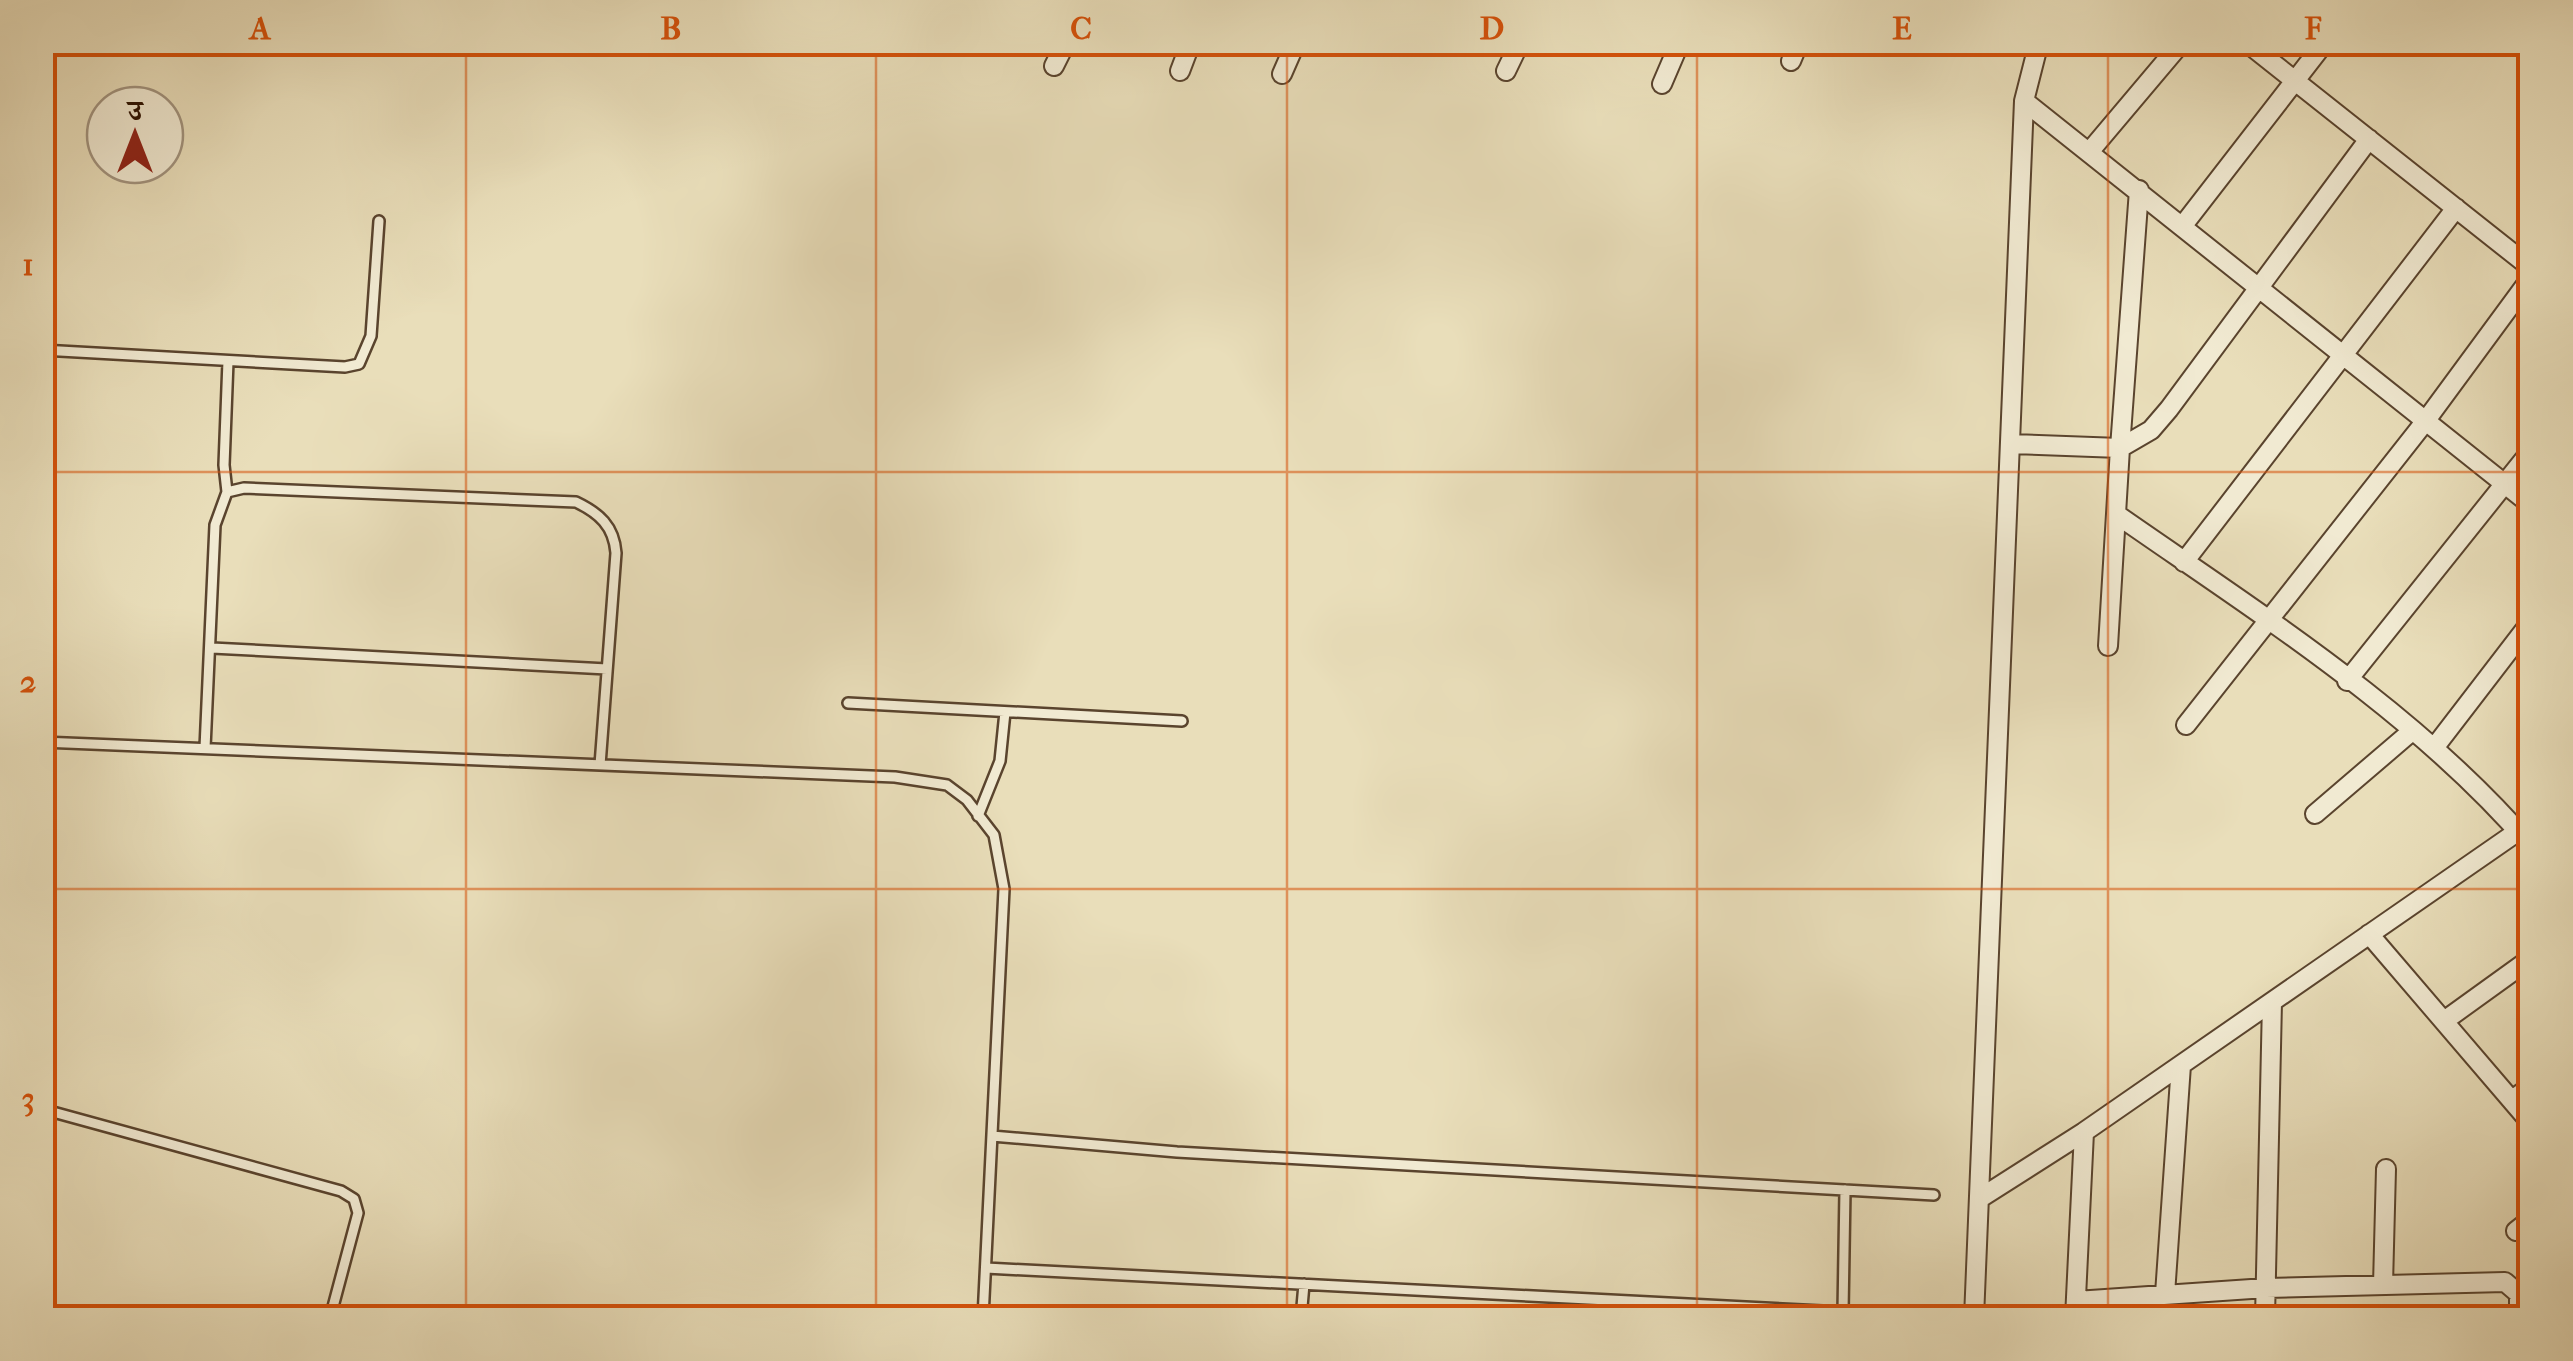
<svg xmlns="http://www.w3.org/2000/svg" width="2573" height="1361" font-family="'IM FELL French Canon','Noto Serif Devanagari',serif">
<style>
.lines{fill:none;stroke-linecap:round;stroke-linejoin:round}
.service-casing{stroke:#5a442e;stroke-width:14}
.minor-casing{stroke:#5a442e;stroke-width:22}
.service{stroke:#f1ead2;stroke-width:9}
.minor{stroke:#f1ead2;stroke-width:18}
.grid{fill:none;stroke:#d5520b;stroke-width:2.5;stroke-opacity:0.55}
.neatline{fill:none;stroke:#d5520b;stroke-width:4}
.grid-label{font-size:32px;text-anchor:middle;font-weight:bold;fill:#d5520b}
</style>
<rect width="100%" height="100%" fill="#e9deba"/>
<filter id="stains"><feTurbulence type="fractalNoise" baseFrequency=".002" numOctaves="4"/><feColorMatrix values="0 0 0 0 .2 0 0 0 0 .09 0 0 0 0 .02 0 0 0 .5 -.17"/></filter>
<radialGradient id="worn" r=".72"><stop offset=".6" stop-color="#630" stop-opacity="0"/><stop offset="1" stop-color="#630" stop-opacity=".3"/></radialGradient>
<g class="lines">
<defs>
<path id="service" d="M42,350l303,17 14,-3 12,-28 8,-115
M227,492l-3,-27 4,-104
M212,648l395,21
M848,703l334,18
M42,742l853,35 52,8 20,15 27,35 10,54 -21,429
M205,748l10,-223 12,-33 17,-4 332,14c23,11 38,24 40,51l-16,212
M978,816l22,-55 5,-49
M42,1109l299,82 13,8 4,14 -28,105
M992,1136l185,16 757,43
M986,1268l857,44v6
M1843,1312l2,-122
M1301,1318l3,-34"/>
<path id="minor" d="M2246,42l284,225
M941,43l1,-1
M1791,61l8,-19
M1054,66l12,-24
M1180,71l11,-29
M1506,71l14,-29
M1282,74l14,-32
M1662,84l18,-42
M2024,101l506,403
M2090,151l92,-109
M2139,190l-19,258 31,-18 18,-21 200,-270
M2184,224l141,-182
M2011,444l109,4 -4,66c142,99 301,199 414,331
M2184,562l272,-354
M2108,646l8,-132
M2347,681l183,-229
M2186,725l238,-302 106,-144
M2434,748l96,-125
M2315,814l97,-83
M2369,934l161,188
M2444,1021l86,-62
M2512,1100l18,-13
M1982,1197l102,-65 446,-309
M2516,1231l14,-11
M2383,1285l3,-116
M2165,1294l16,-229
M2076,1301l190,-13 239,-6 14,12v24
M1974,1318l50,-1217 15,-59
M2075,1318l9,-186
M2265,1318l7,-316"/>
</defs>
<use href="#service" class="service-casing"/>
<use href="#minor" class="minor-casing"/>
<use href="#service" class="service"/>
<use href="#minor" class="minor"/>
</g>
<path class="grid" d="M466,42v1276M876,42v1276M1287,42v1276M1697,42v1276M2108,42v1276M42,472h2488M42,889h2488"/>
<rect width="2573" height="1361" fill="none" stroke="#e9deba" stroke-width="110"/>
<g transform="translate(135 135)"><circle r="48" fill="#f1ead2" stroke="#a2937e" stroke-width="2.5"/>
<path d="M0-8L18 38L0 25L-18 38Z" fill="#8f2418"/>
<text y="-15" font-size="28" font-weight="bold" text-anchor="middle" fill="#2b1100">उ</text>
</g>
<rect x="55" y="55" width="2463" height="1251" class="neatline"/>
<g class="grid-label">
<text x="260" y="39">A</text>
<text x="671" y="39">B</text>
<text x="1081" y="39">C</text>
<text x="1492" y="39">D</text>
<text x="1902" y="39">E</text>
<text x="2313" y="39">F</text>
<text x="28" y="275">1</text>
<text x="28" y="692">2</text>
<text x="28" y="1109">3</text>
</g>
<rect width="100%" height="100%" filter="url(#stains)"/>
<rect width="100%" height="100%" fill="url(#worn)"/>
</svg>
